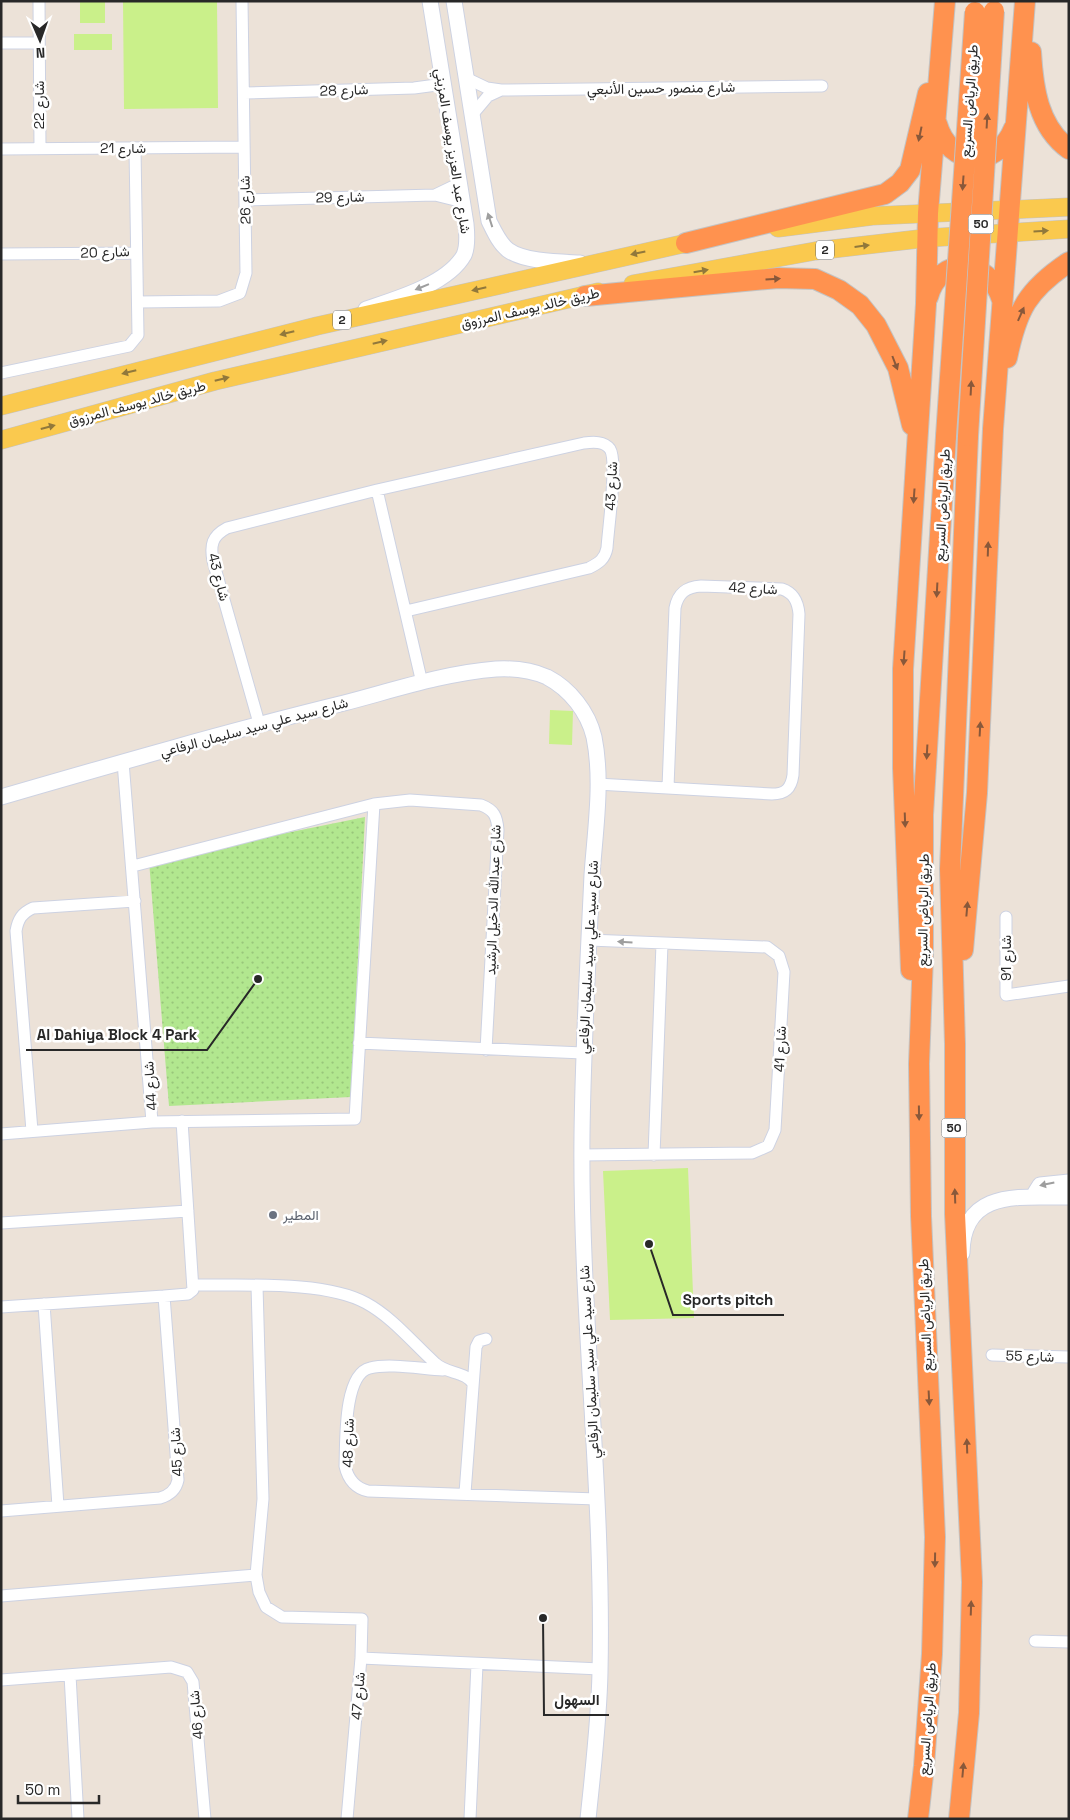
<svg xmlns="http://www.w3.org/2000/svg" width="1070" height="1820" font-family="'Space Grotesk',Vazirmatn,sans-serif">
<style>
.park{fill:url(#park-dots)}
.pitch{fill:#caf08a}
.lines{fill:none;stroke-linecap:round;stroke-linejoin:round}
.street-casing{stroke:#cdd2e2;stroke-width:13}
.secondary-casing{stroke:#cdd2e2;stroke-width:17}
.primary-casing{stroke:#c3c3c3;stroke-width:19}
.highway-casing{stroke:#c3c3c3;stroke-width:22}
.street{stroke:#fff;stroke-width:11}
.secondary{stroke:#fff;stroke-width:15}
.primary{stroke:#fac94e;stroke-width:18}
.highway{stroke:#ff924f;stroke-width:20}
.highway-bridge-casing{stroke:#c3c3c3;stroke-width:22;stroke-linecap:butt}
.highway-bridge{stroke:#ff924f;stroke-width:20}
.oneway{fill:#89583a}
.oneway2{fill:#9e9e9e}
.oneway3{fill:#91783b}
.worship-dot{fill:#6b7280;stroke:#fff;stroke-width:2}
.labels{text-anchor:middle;stroke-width:5;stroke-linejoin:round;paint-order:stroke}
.shield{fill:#fff;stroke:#686868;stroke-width:1}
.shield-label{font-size:12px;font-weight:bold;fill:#282828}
.street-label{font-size:14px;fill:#282828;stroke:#fff}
.worship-label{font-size:14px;fill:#5b616d;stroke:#fff;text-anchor:start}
.leader{fill:none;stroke:#282828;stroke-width:2}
.callout-dot{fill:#282828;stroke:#fff;stroke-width:2}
.callout-label{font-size:15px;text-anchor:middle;font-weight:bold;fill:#282828;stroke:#fff;stroke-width:5;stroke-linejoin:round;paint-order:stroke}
</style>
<defs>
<pattern id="park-dots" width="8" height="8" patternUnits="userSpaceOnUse" patternTransform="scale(1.25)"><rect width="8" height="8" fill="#b2e78f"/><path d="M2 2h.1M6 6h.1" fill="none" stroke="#99c67b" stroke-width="1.8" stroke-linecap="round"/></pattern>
</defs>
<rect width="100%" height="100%" fill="#ece2d8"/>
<path class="park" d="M365,817l-14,280 -182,9 -20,-245z"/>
<path class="pitch" d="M80,1h25v22h-25z
M123,1h94l1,107 -94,1z
M74,34h38v16h-38z
M550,710l23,1 -1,34 -23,-1z
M688,1168l6,150 -84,2 -7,-149z"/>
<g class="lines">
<defs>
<path id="street" d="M39,1l1,147
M1,43h38
M466,78l21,10 14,2 321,-4
M244,93l170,-5 30,-4
M472,115l16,-19 13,-6
M1,149l243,-2
M435,195l25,-12
M245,200l190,-5 28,7
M1,254l135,-1
M138,302l81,-1 21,-8 6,-20 -4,-272
M1,373l128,-27 9,-11 -3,-186
M377,490l45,193
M259,723l-46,-162c-3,-16 -1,-25 14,-33l150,-38 207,-47c9,-1 20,-2 26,6 8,12 -2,81 -3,99 -2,11 -8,15 -18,20l-183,43
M123,762l29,360
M597,784l175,10c13,0 19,-5 21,-19l6,-161c-1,-12 -5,-21 -17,-25l-81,-3c-15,1 -23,7 -26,22l-7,179
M133,866l241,-62 36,-4 71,5c13,5 16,11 17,25l-12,220
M1006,917v78l63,-9
M359,1043l224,10
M32,1131l-16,-200c2,-12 6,-18 17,-23l102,-7
M1,1134l151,-12 203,-3 19,-315
M581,1155l171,-2 16,-7 7,-16 9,-158 -5,-16 -12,-9 -178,-7
M654,1155l8,-211
M1,1223l187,-12
M193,1285c48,1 132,-5 173,18 26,14 47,40 69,60 11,11 31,8 38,21
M257,1286l6,213 -7,76 3,17 7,15 16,10 80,2 -1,39 -14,161
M44,1304l14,202
M1,1307l163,-11 24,-2 5,-4 -11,-169
M992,1355l77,2
M443,1370c-21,-1 -54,-7 -73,-2 -27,6 -24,76 -25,98 3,13 10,22 23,25l229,8
M465,1493l11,-146 3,-6 7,-2
M1,1511l159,-13c10,-3 16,-8 18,-18l-14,-184
M1,1596l255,-21
M1035,1641l34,1
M361,1658l239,11
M70,1675l8,144
M1,1680l170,-13 16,5 6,10 12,137
M470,1819l7,-155"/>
<path id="secondary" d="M454,1l35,220c5,10 10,22 19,29 16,12 53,12 72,13
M366,309c30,-10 82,-25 98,-54 4,-9 3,-21 2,-31l-36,-223
M1,797c114,-33 228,-66 343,-94 50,-13 101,-30 152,-34 18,-1 35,1 51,8 23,12 41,35 47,60 9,44 1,94 -2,138 -4,87 -9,173 -10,260 -2,179 22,358 18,537 -1,49 -7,98 -12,147
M1037,1197l-2,-4 5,-8 29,-3
M962,1253c1,-66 61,-55 107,-56"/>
<path id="primary" d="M778,228l94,-12 197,-9
M633,284l182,-33 112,-13 142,-9
M1,406l316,-80 383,-86
M1,440l214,-59 383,-89"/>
<path id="highway" d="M1031,52c2,35 7,75 38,97
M937,124c12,43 61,45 77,4
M686,243l199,-49 15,-11 10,-13 18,-77
M585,296l193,-18 37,1 24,11 21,15 16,20 22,43 14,57
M928,297c11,-42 61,-39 74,3
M1007,358c10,-48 20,-68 62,-96
M963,950l14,-157 16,-364 32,-428
M911,970l-8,-202v-99l23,-365 2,-91 17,-212
M918,1819l6,-53 8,-112 3,-117 -14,-321 -2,-152 4,-108v-141l23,-379
M959,1819l10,-106 3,-131 -17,-368v-170l-5,-175 18,-433"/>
</defs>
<use href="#street" class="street-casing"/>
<use href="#secondary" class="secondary-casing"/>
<use href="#primary" class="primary-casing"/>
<use href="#highway" class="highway-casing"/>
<use href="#street" class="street"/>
<use href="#secondary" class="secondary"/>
<use href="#primary" class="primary"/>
<use href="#highway" class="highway"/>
<defs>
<path id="highway-bridge" d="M946,436l29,-424
M968,436l26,-425"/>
</defs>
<use href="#highway-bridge" class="highway-bridge-casing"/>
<use href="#highway-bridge" class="highway-bridge"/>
</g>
<defs><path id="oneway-solid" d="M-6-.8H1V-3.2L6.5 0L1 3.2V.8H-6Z" transform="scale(1.25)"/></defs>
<g class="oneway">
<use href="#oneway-solid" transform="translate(987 121) rotate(-87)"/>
<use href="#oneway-solid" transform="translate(920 134) rotate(102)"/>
<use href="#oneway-solid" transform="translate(963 183) rotate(94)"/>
<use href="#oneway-solid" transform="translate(773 279) rotate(-4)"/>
<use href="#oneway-solid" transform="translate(1021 314) rotate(-66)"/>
<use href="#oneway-solid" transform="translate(895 363) rotate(69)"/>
<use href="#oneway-solid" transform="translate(971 388) rotate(-87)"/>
<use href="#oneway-solid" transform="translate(914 496) rotate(94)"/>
<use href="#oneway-solid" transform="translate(988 549) rotate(-88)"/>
<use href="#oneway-solid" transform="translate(937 590) rotate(93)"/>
<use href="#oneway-solid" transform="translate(904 658) rotate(94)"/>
<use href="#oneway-solid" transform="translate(980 729) rotate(-87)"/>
<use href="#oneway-solid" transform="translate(927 752) rotate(93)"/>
<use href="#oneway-solid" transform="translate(905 820) rotate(88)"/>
<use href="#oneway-solid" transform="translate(967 909) rotate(-85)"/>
<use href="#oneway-solid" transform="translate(919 1113) rotate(89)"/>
<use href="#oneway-solid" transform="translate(955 1196) rotate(-92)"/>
<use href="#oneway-solid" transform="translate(929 1398) rotate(87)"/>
<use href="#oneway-solid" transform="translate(967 1446) rotate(-92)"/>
<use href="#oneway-solid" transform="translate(935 1560) rotate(91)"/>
<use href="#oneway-solid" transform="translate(971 1608) rotate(-88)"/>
<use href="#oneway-solid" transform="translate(963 1770) rotate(-85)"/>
</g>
<g class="oneway2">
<use href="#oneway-solid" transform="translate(490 220) rotate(-108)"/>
<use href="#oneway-solid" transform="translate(422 287) rotate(158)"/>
<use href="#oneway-solid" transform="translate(625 942) rotate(-177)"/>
<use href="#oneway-solid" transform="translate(1047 1184) rotate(168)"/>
</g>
<g class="oneway3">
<use href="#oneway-solid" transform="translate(1041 231) rotate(-3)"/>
<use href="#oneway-solid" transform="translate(862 246) rotate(-7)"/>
<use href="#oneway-solid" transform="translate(638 253) rotate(168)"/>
<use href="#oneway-solid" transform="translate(701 271) rotate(-10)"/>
<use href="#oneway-solid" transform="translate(479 289) rotate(167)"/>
<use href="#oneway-solid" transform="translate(287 333) rotate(166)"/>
<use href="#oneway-solid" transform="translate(380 342) rotate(-13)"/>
<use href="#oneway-solid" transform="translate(129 372) rotate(166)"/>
<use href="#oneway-solid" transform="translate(222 379) rotate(-14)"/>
<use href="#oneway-solid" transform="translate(48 427) rotate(-15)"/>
</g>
<circle class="worship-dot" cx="273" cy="1215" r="5"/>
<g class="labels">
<g class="shield">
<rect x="968.5" y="214.5" width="25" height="19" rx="4"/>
<rect x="816" y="240.5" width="18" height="19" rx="4"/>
<rect x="333" y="310.5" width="18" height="19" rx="4"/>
<rect x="941.5" y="1118.5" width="25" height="19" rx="4"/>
</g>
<g class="shield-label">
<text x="981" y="228">50</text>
<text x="825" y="254">2</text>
<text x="342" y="324">2</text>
<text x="954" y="1132">50</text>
</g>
<g class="street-label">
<text transform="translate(661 88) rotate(-1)" y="5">شارع منصور حسين الأنبعي</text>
<text transform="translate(344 90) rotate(-2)" y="5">شارع 28</text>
<text transform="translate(969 101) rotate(-86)" y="5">طريق الرياض السريع</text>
<text transform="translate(39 105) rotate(-90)" y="5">شارع 22</text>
<text x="123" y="153">شارع 21</text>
<text transform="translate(453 151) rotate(81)" y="5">شارع عبد العزيز يوسف المزيني</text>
<text transform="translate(340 197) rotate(-1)" y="5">شارع 29</text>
<text transform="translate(245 200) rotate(-91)" y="5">شارع 26</text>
<text transform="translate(105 252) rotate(-2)" y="5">شارع 20</text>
<text transform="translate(530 308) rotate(-13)" y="5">طريق خالد يوسف المرزوق</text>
<text transform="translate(137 403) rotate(-15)" y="5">طريق خالد يوسف المرزوق</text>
<text transform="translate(611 486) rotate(-87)" y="5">شارع 43</text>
<text transform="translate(942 505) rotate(-87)" y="5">طريق الرياض السريع</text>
<text transform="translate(219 577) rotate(76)" y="5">شارع 43</text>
<text transform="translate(753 588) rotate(3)" y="5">شارع 42</text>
<text transform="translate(254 727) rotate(-15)" y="5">شارع سيد علي سيد سليمان الرفاعي</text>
<text transform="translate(493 900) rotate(-88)" y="5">شارع عبدالله الدخيل الرشيد</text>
<text transform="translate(923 910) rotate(-89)" y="5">طريق الرياض السريع</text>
<text transform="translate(588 957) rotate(-87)" y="5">شارع سيد علي سيد سليمان الرفاعي</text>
<text transform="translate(1006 958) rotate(-90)" y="5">شارع 91</text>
<text transform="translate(780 1049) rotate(-87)" y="5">شارع 41</text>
<text transform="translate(150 1086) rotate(-94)" y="5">شارع 44</text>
<text transform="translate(925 1315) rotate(-92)" y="5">طريق الرياض السريع</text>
<text transform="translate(1030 1356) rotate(2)" y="5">شارع 55</text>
<text transform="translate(589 1362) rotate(-93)" y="5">شارع سيد علي سيد سليمان الرفاعي</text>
<text transform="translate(348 1443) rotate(-88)" y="5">شارع 48</text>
<text transform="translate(176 1452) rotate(-93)" y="5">شارع 45</text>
<text transform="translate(358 1696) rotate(-85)" y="5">شارع 47</text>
<text transform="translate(196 1715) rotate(-95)" y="5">شارع 46</text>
<text transform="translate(927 1719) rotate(-86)" y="5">طريق الرياض السريع</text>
</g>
<g class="worship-label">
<text x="283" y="1220">المطير</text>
</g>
</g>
<path class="leader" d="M258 979L207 1050H26M649 1244L673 1315H784M543 1618L544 1715H609"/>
<g class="callout-dot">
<circle cx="258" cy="979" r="5"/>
<circle cx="649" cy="1244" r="5"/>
<circle cx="543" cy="1618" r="5"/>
</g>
<g class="callout-label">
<text x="117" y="1040">Al Dahiya Block 4 Park</text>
<text x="728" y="1305">Sports pitch</text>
<text x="577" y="1705">السهول</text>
</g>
<rect width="1070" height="1820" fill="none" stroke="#282828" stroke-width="5"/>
<g transform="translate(40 40) rotate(178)" stroke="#ffffff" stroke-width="4" paint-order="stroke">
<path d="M0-4L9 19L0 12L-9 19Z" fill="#282828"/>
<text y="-8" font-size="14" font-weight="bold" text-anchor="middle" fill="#282828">N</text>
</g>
<path d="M18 1795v8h81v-8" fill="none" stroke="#282828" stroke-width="2.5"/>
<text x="25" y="1795" font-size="15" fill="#282828" stroke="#ffffff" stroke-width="4" paint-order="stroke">50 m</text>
</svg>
